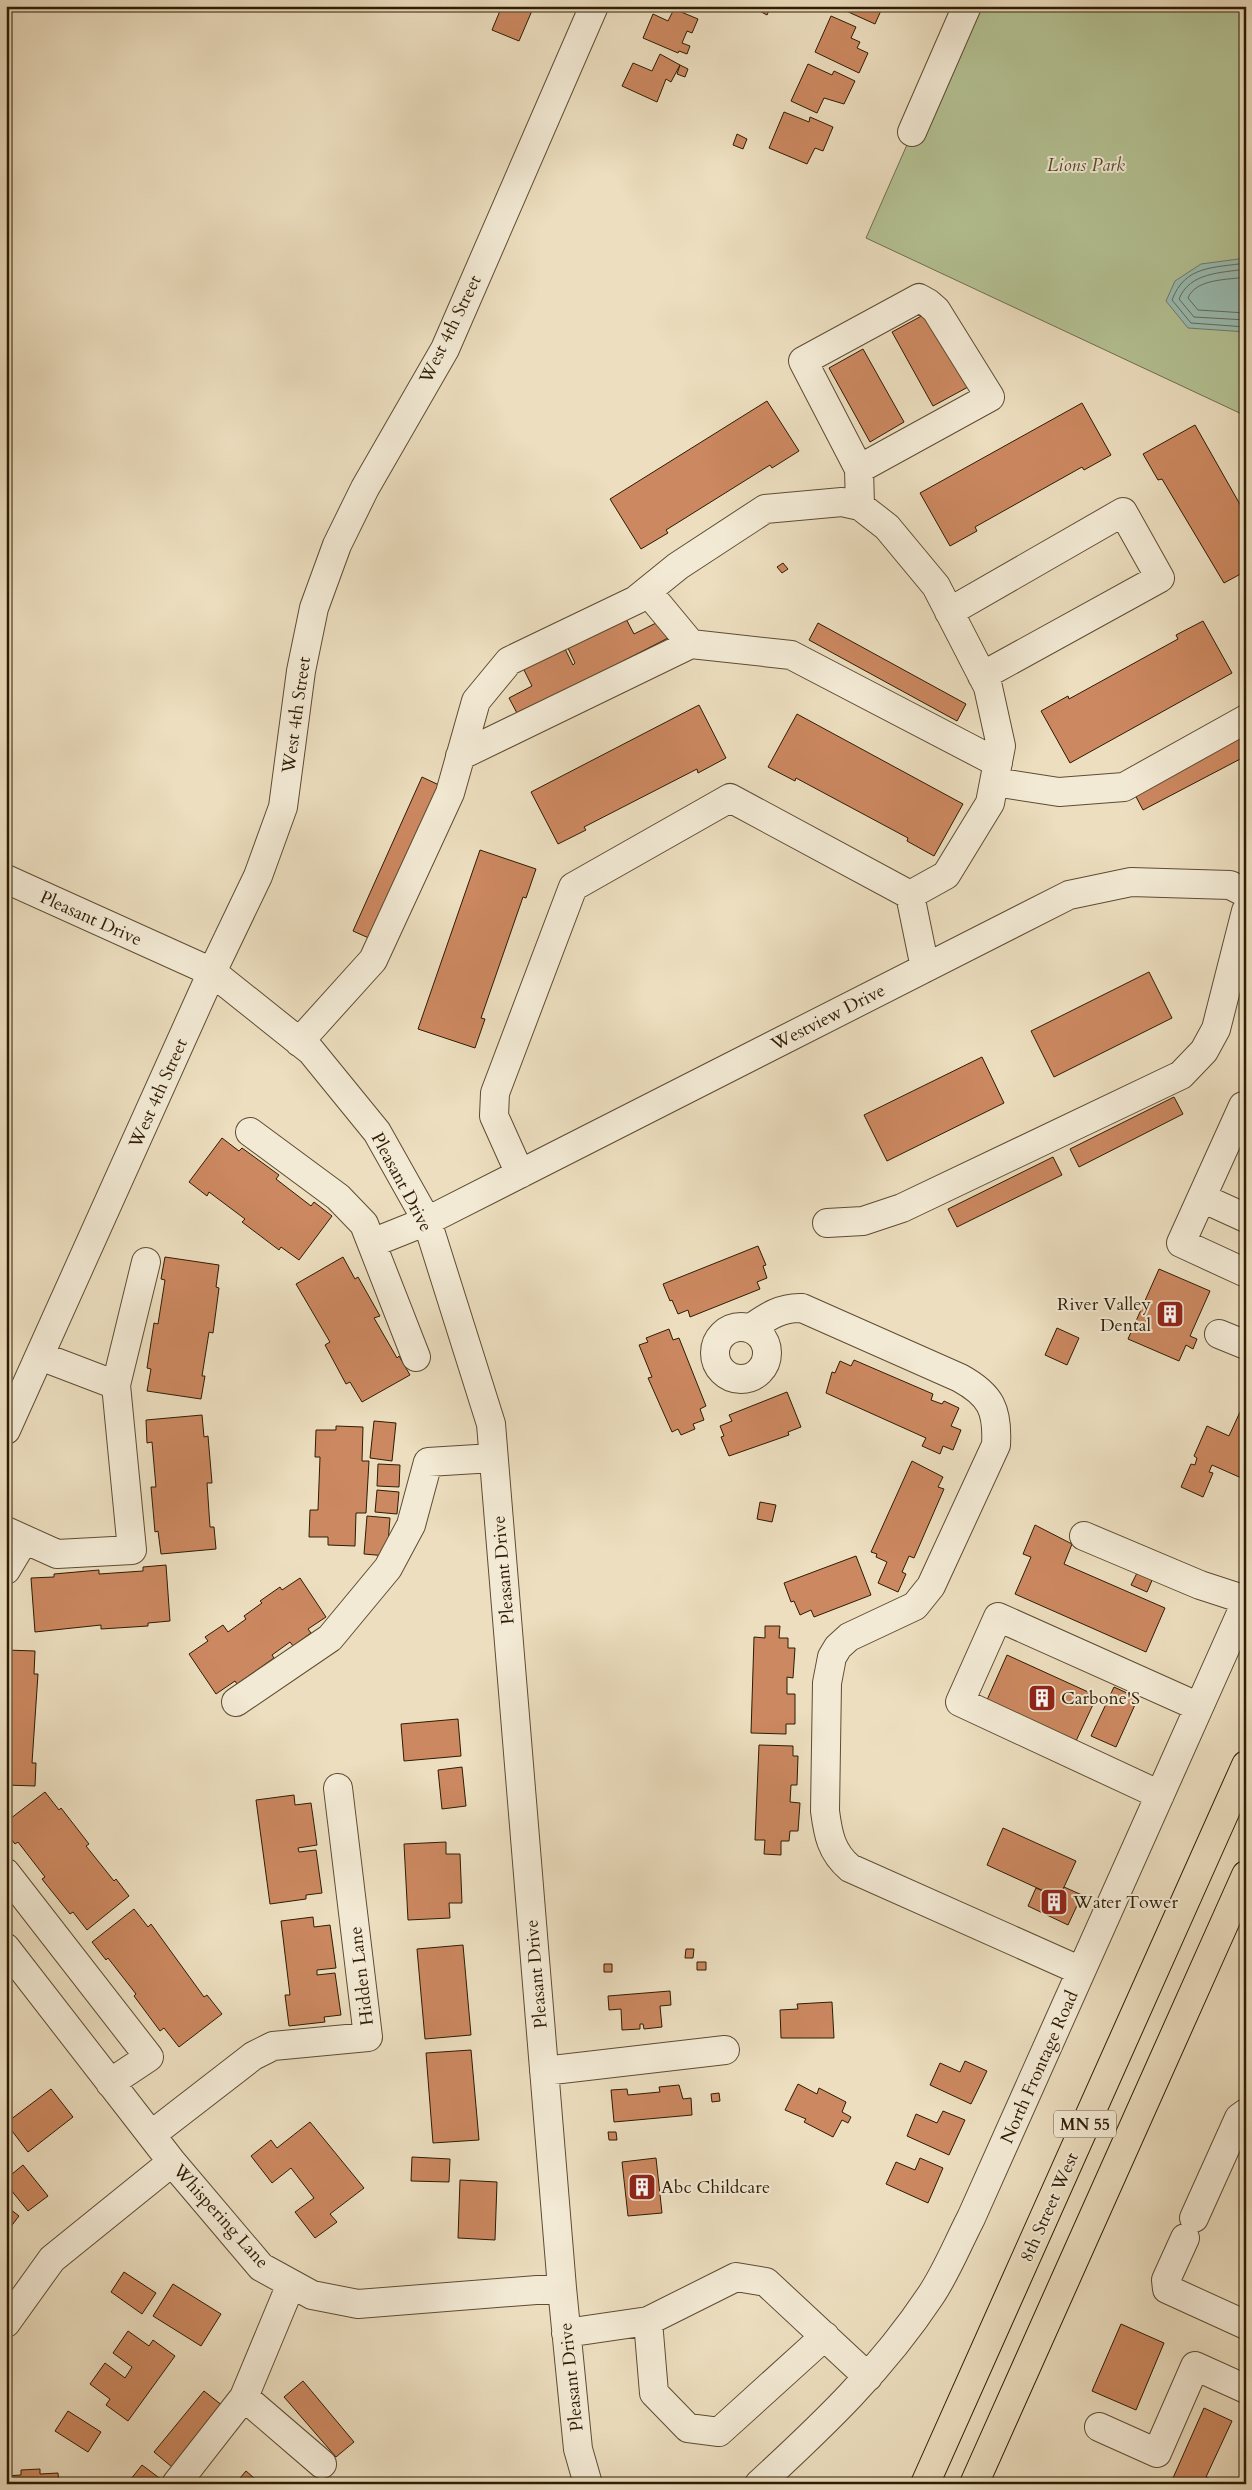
<svg xmlns="http://www.w3.org/2000/svg" width="1252" height="2490" font-family="Cardo,serif">
<style>
.green{fill:#b4c294;stroke:#716f4c}
.water{fill:#99bcb2;stroke:#6e7c6c}
.lines{fill:none;stroke-linecap:round;stroke-linejoin:round}
.shore{stroke:#646c5a;stroke-width:1}
.building{fill:#cc8860;stroke:#2e1c03}
.minor-casing{stroke:#5e4c32;stroke-width:30}
.highway-casing{stroke:#2e1c03;stroke-width:30}
.minor{stroke:#f3ead5;stroke-width:28}
.highway{stroke:#ecdebf;stroke-width:28}
.labels{text-anchor:middle;stroke-width:4;stroke-linejoin:round;paint-order:stroke}
.shield{fill:#f3ead5;stroke:#695a42;stroke-width:1}
.shield-label{font-size:16px;font-weight:bold;fill:#2e1c03}
.park-label{font-size:18px;font-style:italic;fill:#564e2e;stroke:#f3ead5}
.street-label{font-size:18px;fill:#2e1c03;stroke:#f3ead5}
.poi-label{font-size:18px;fill:#2e1c03;stroke:#f3ead5;text-anchor:start}
</style>
<rect width="100%" height="100%" fill="#ecdebf"/>
<filter id="stains"><feTurbulence type="fractalNoise" baseFrequency=".004" numOctaves="4"/><feColorMatrix values="0 0 0 0 .2 0 0 0 0 .09 0 0 0 0 .02 0 0 0 .5 -.17"/></filter>
<radialGradient id="worn" r=".72"><stop offset=".6" stop-color="#630" stop-opacity="0"/><stop offset="1" stop-color="#630" stop-opacity=".3"/></radialGradient>
<path class="green" d="M968,6h278v410l-380,-178z"/>
<path class="water" d="M1246,258v74l-58,-4 -22,-27 9,-20 26,-17z"/>
<g class="lines">
<path class="shore" d="M1246,263c-32,5 -61,2 -74,37l19,23 55,4
M1246,269c-25,4 -56,3 -67,30l15,18 52,3
M1246,277c-17,3 -50,1 -58,21l10,12 48,3"/>
</g>
<path class="building" d="M502,6h32l-15,35 -27,-11z
M691,6h14l-3,5z
M750,6h21l-4,9z
M835,6h48l-8,18z
M674,9l24,10 -6,14 -5,-2 -5,12 8,3 -3,8 -8,-3 -1,2 -35,-15 10,-24 15,7z
M831,16l25,11 -5,11 9,4 -3,6 11,5 -9,20 -44,-21z
M660,54l20,11 -9,17 -5,-3 -9,23 -35,-16 11,-23 19,8z
M808,64l24,11 2,-4 21,10 -11,23 -20,-6 -7,15 -26,-12z
M680,65l8,4 -3,8 -8,-3z
M784,112l25,10 1,-5 23,10 -10,24 -8,-3 -8,16 -38,-16z
M737,134l10,5 -4,10 -10,-4z
M927,313l41,74 -35,19 -41,-74z
M863,349l41,73 -34,20 -41,-74z
M767,401l32,50 -27,17 -2,-3 -104,65 2,3 -27,16 -31,-50z
M1082,403l29,52 -27,15 -2,-3 -107,60 2,4 -27,15 -30,-53z
M1195,425l51,90v56l-22,12 -62,-104 -4,1 -15,-26z
M783,563l5,6 -6,4 -5,-6z
M625,617l9,17 26,-13 8,17 -150,77 -9,-17 23,-12 -9,-18 41,-21 9,18 2,-2 -8,-17z
M1203,621l29,52 -162,90 -29,-52 27,-15 1,3 109,-60 -2,-4z
M818,623l148,81 -9,17 -148,-81z
M699,705l27,53 -28,15 -1,-4 -113,58 2,3 -28,14 -27,-52z
M797,714l166,90 -29,52 -27,-15 1,-3 -112,-60 -1,3 -27,-14z
M1246,734v22l-103,54 -9,-17z
M422,777l17,8 -68,154 -18,-8z
M480,850l56,19 -10,29 -3,-1 -42,121 4,1 -10,29 -57,-19z
M1149,972l23,46 -118,59 -23,-46z
M982,1057l22,46 -117,58 -23,-46z
M1174,1097l9,17 -104,53 -9,-18z
M222,1138l17,13 3,-3 37,27 -3,4 35,27 3,-4 18,14 -33,44 -18,-13 -2,3 -37,-28 3,-3 -36,-27 -2,4 -18,-14z
M1053,1157l9,18 -105,52 -9,-18z
M758,1246l8,19 -3,1 4,12 -10,4 3,7 -70,28 -2,-7 -10,4 -6,-14 -2,1 -7,-17z
M165,1257l54,8 -3,22 3,1 -6,45 -4,-1 -7,44h3l-4,23 -54,-8 4,-22 -4,-1 7,-45 4,1 7,-44 -4,-1z
M343,1257l12,22 3,-2 22,39 -6,2 23,40 2,-2 11,19 -48,27 -12,-20 -4,2 -21,-39 5,-3 -34,-58z
M1159,1269l51,22 -20,45 7,3 -4,10 -7,-4 -7,16 -51,-22z
M1057,1328l22,10 -12,27 -22,-10z
M669,1329l4,11 6,-2 27,68 -6,3 4,11 -11,4 2,5 -14,6 -3,-6 -6,3 -24,-54 4,-1 -13,-32 9,-3 -2,-4z
M854,1360l79,34 -2,6 11,4 2,-3 15,7 -8,18 10,4 -8,20 -10,-4 -3,8 -18,-8 4,-8 -100,-45 6,-21 3,1 5,-12 11,5z
M787,1392l14,35 -13,5 1,3 -60,21 -8,-19 3,-1 -4,-10 12,-5 -3,-6z
M1240,1412l6,2v66l-34,-15 -3,7 4,1 -10,24 -22,-10 10,-23 4,1 2,-7 -3,-2 13,-30 22,10z
M202,1415l2,22 4,-1 4,47h-5l3,44h4l2,22 -55,5 -3,-23 -3,1 -4,-45h5l-4,-45 -5,1 -1,-23z
M374,1421l22,2 -4,38 -22,-3z
M336,1426l27,1 -1,34h7l-3,52h-10l-1,33 -27,-1v-8h-19l1,-27h8l2,-53h-5l1,-27h20z
M912,1461l31,16 -5,10 6,2 -30,69 -5,-2 -7,16 4,2 -8,18 -20,-9 9,-21 -11,-5 1,-3 -6,-2z
M378,1464l22,1 -1,22 -22,-1z
M377,1490l22,2 -2,22 -22,-2z
M760,1502l16,3 -4,17 -15,-3z
M367,1516l23,2 -3,38 -23,-2z
M1035,1525l37,19 -8,20 101,44 -19,44 -131,-58 16,-37 -8,-3z
M856,1556l15,39 -57,22 -3,-7 -11,5 -6,-14 -3,1 -7,-19z
M166,1565l4,56 -22,2v3l-47,3v-4l-66,7 -4,-54 23,-1v-3l45,-4v4l44,-3v-4z
M1138,1571l15,7 -6,14 -16,-7z
M300,1578l26,39 -18,12 3,4 -18,13 -3,-4 -18,13 2,3 -37,26 -2,-3 -19,13 -27,-40 19,-13 -3,-4 18,-12 5,7 18,-13 -2,-3 18,-13 -2,-2 20,-14 2,3z
M765,1626h15l-1,12h9v10h7l-2,30 -6,-1v17h8v30h-9v10l-35,-1 3,-96 11,1z
M6,1650l29,1 -1,23h4l-6,89h4l-1,23 -29,-1z
M1007,1655l90,41 -21,45 -89,-41z
M1114,1687l24,11 -22,49 -25,-11z
M458,1719l3,37 -57,5 -3,-37z
M759,1745l34,1v10h5l-1,29h-6l-1,17 10,1 -2,28h-8l-1,10h-8v14l-17,-1 1,-14h-10z
M462,1767l4,39 -24,3 -4,-39z
M45,1792l14,18 2,-2 28,36 -3,2 28,35 2,-2 13,17 -42,34 -14,-18 -3,2 -28,-35 3,-2 -27,-35 -3,2 -9,-11v-11z
M294,1795l1,10 16,-2 6,42 -19,3 1,4 17,-2 6,43 -16,2v4l-36,5 -14,-104z
M1003,1828l73,33 -17,37 -72,-33z
M446,1842v12h14l2,49h-13l1,15 -42,2 -4,-76z
M1064,1887l18,8 -14,30 -40,-19 8,-18 23,10z
M134,1909l14,18 3,-3 53,73 3,-2 15,19 -43,33 -15,-19 -4,3 -26,-35 2,-2 -28,-36 -2,2 -14,-18z
M313,1917l1,10 16,-2 6,43 -19,2v5l18,-2 6,42 -17,2 1,5 -36,4 -4,-31h5l-9,-74z
M463,1945l8,90 -46,4 -8,-90z
M686,1949h8l-1,9h-8z
M697,1962h9v8h-9z
M604,1964h8v8h-8z
M670,1991l1,14 -11,1 2,21 -18,2 -1,-5h-3v5l-18,1 -1,-21 -12,1 -1,-14z
M832,2002l2,36h-53l-1,-28 18,-1 -1,-5z
M471,2050l8,90 -46,3 -7,-90z
M965,2061l22,10 -16,33 -41,-19 10,-22 20,9z
M798,2084l19,10 2,-6 27,14 -4,10 9,5 -3,6 -6,-3 -9,17 -29,-15 2,-3 -21,-9z
M679,2085l4,14 8,-1 1,17 -78,7 -3,-32 16,-1 1,6 32,-3 -1,-5z
M51,2089l22,28 -45,35 -22,-29z
M719,2093l1,8 -8,1 -1,-8z
M943,2111l22,9 -16,35 -42,-19 9,-22 21,9z
M310,2122l54,66 -34,26 7,8 -22,16 -20,-26 19,-14 -23,-30 -19,15 -21,-27 20,-16 6,8z
M608,2132h8l1,8h-8z
M412,2157l38,2 -1,23 -38,-1z
M656,2158l6,55 -34,3 -6,-54z
M920,2158l23,10 -15,35 -42,-19 10,-22 19,8z
M23,2165l25,31 -20,15 -22,-27v-5z
M460,2180l37,2 -2,58 -37,-2z
M6,2206l13,10 -13,17z
M124,2272l32,21 -14,21 -31,-22z
M173,2284l48,30 -20,32 -48,-30z
M1121,2324l43,19 -28,67 -44,-19z
M128,2331l21,15 4,-6 22,16 -47,65 -22,-16 4,-6 -20,-15 15,-21 20,15 7,-11 -19,-14z
M303,2381l51,61 -18,15 -52,-60z
M204,2391l19,15 -51,61 -18,-15z
M1204,2408l28,13 -26,56 15,7h-36l-12,-6z
M68,2411l33,21 -13,20 -33,-21z
M142,2465l20,15 -3,4h-32z
M40,2469v5l18,-1 1,11h-53v-8l15,-1v-5z
M246,2471l15,13h-26z"/>
<g class="lines">
<defs>
<path id="minor" d="M912,132l55,-126
M859,469l131,-72 -54,-87 -8,-7 -9,-5 -116,63 56,108 1,37
M949,612l174,-100 37,66 -178,98
M691,644l100,11 207,108
M460,756l231,-112 -44,-53
M994,782l65,10 65,-5 122,-68
M6,879l206,93 99,79 66,81 50,89 64,203 71,864 16,161 10,35
M299,1042l74,-82 77,-167 26,-92 33,-40 127,-61 42,-34 87,-57 77,-7 18,4 27,21 49,59 52,101 13,59 -11,57 -44,72 -36,20 15,73
M1243,1106l-62,137 65,30
M250,1132l88,65 26,27 52,133
M520,1174l-26,-58 1,-23 78,-206 157,-89 180,97
M1202,1198l44,20
M827,1223l36,-2 39,-13 279,-133 23,-24 12,-22 30,-118
M372,1243l55,-22 642,-326 62,-13 99,3 16,8
M715 1353a26 26 0 1 1 52 0a26 26 0 1 1-52 0Z
M751,1328c16,-11 30,-21 51,-20l158,70c31,17 38,32 36,67l-65,141 -16,20 -66,31 -11,10 -6,10 -5,26 -2,128c3,23 6,41 25,57l231,103
M1219,1334l27,11
M40,1356l76,29
M6,1430l206,-458 46,-96 25,-69 18,-136 13,-63 23,-63 28,-57 80,-139 149,-343
M6,1531l51,23 75,-4 -16,-165 30,-123
M1084,1536l116,49 46,15
M6,1570l18,-30
M236,1702l94,-64 58,-70 23,-43 17,-63 65,-4
M1160,1795l-200,-93 38,-85 201,90
M6,1873l143,184 -39,26
M6,1948l166,214 89,105 51,28 46,9 204,-16
M544,2071l181,-21
M151,2135l102,-79 20,-10 95,-9 -30,-249
M1194,2218l45,-100 7,-5
M1185,2238l-19,42 1,9 79,36
M648,2321l6,72 34,35 31,4 106,-96
M6,2323l46,-64 120,-97
M566,2333l82,-12 88,-44 30,5 102,95
M244,2397l78,67
M1099,2427l58,26 38,-87 51,23
M176,2484l68,-87 47,-113
M759,2484c65,-60 123,-115 172,-189 16,-24 27,-52 40,-77l275,-616"/>
<path id="highway" d="M925,2484l321,-719
M974,2484l272,-609"/>
</defs>
<use href="#minor" class="minor-casing"/>
<use href="#highway" class="highway-casing"/>
<use href="#minor" class="minor"/>
<use href="#highway" class="highway"/>
</g>
<defs>
<symbol id="building-square" viewBox="-11 -11 22 22"><rect x="-9" y="-9" width="18" height="18" rx="4" fill="#8f2418" stroke="#f3ead5"/><path d="M-4-6H4V6H1V3H-1V6H-4ZM-2.5-4.3h1.7v1.8h-1.7ZM.8-4.3h1.7v1.8H.8ZM-2.5-1h1.7V.8h-1.7ZM.8-1h1.7V.8H.8Z" fill="#fff"/></symbol>
</defs>
<g fill-rule="evenodd">
<use href="#building-square" x="1154" y="1298" width="32" height="32"/>
<use href="#building-square" x="1026" y="1682" width="32" height="32"/>
<use href="#building-square" x="1038" y="1886" width="32" height="32"/>
<use href="#building-square" x="626" y="2171" width="32" height="32"/>
</g>
<g class="labels">
<rect class="shield" x="1054" y="2110.5" width="62" height="27" rx="4"/>
<g class="shield-label">
<text x="1085" y="2130">MN 55</text>
</g>
<g class="park-label">
<text x="1086" y="171">Lions Park</text>
</g>
<g class="street-label">
<text transform="translate(450 329) rotate(-64)" y="6">West 4th Street</text>
<text transform="translate(296 715) rotate(-82)" y="6">West 4th Street</text>
<text transform="translate(91 918) rotate(24)" y="6">Pleasant Drive</text>
<text transform="translate(828 1017) rotate(-27)" y="6">Westview Drive</text>
<text transform="translate(158 1093) rotate(-66)" y="6">West 4th Street</text>
<text transform="translate(402 1182) rotate(62)" y="6">Pleasant Drive</text>
<text transform="translate(503 1570) rotate(-95)" y="6">Pleasant Drive</text>
<text transform="translate(536 1974) rotate(-95)" y="6">Pleasant Drive</text>
<text transform="translate(361 1976) rotate(-97)" y="6">Hidden Lane</text>
<text transform="translate(1039 2067) rotate(-66)" y="6">North Frontage Road</text>
<text transform="translate(1049 2207) rotate(-66)" y="6">8th Street West</text>
<text transform="translate(221 2216) rotate(48)" y="6">Whispering Lane</text>
<text transform="translate(571 2377) rotate(-96)" y="6">Pleasant Drive</text>
</g>
<g class="poi-label">
<text x="1151" y="1310" text-anchor="end">River Valley<tspan x="1151" dy="21">Dental</tspan></text>
<text x="1061" y="1704">Carbone'S</text>
<text x="1073" y="1908">Water Tower</text>
<text x="661" y="2193">Abc Childcare</text>
</g>
</g>
<rect width="1252" height="2490" fill="none" stroke="#ecdebf" stroke-width="25"/>
<rect x="8" y="8" width="1237" height="2475" fill="none" stroke="#2e1c03" stroke-width="2.5"/>
<rect x="12" y="12" width="1227" height="2465" fill="none" stroke="#2e1c03"/>
<rect width="100%" height="100%" filter="url(#stains)"/>
<rect width="100%" height="100%" fill="url(#worn)"/>
</svg>
